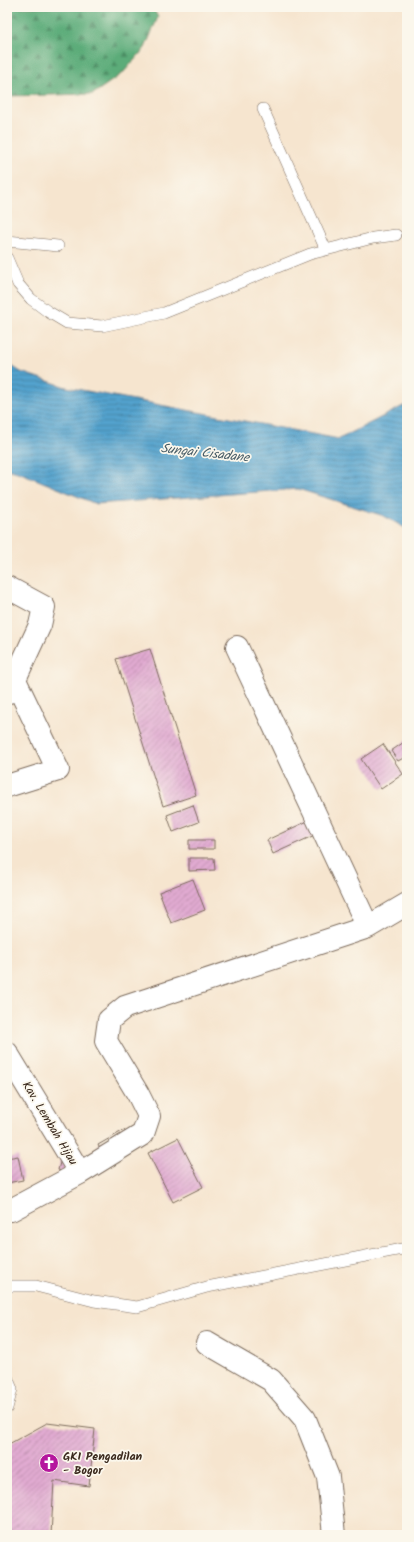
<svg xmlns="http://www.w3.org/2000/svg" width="414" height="1542" font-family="Kalam,sans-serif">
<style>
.forest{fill:url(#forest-firs);stroke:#4b6b4c}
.water{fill:url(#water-rules);stroke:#476676}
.building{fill:url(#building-hatch)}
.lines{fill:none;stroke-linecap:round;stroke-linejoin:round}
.lane-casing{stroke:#7c6b5c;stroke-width:12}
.street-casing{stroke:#7c6b5c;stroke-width:24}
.lane{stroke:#fff;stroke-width:11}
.street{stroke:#fff;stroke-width:22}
.labels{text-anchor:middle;stroke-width:3.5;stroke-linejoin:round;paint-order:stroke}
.street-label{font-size:12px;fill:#3b2a1e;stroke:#fbf7ec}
.poi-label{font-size:12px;font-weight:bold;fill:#3b2a1e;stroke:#fbf7ec;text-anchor:start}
.water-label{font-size:13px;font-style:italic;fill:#455a64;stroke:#fbf7ec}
</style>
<defs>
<pattern id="forest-firs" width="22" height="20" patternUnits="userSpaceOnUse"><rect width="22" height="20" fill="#5bac79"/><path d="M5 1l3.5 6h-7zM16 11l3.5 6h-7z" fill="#4c8c63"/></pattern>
<pattern id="water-rules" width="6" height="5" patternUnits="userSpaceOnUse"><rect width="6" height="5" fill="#53a2cd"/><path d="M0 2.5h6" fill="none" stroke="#4684a6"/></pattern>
<pattern id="building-hatch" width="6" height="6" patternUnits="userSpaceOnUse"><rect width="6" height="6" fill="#e1aad1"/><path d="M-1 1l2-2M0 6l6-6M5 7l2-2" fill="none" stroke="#b88ba9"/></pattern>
</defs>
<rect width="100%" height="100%" fill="#fbf7ec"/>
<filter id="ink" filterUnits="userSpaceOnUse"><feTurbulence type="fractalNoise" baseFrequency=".025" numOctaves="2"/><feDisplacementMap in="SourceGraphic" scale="8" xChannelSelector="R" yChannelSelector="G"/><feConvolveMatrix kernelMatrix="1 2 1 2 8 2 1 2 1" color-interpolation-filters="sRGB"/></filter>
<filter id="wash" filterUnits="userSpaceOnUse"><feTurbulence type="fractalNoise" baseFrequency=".012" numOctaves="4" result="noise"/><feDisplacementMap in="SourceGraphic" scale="16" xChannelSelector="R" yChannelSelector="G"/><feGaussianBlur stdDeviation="0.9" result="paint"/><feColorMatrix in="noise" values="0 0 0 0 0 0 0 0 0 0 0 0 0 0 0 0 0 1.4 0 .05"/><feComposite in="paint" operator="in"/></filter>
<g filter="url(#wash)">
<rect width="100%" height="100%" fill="#f6e5cf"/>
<path class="forest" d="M7,7h145l6,10 -13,31 -22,25 -30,21 -86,2z"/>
<path class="water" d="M7,363l14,9 45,15 273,52 68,-35v125l-23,-13 -86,-27 -202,15 -75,-31 -14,-4z"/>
<g id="blocks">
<path class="building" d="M150,649l46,146 -33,11 -47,-147z
M407,740v16l-9,5 -7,-10z
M383,744l20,30 -22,15 -20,-30z
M193,805l6,17 -26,10 -6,-17z
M312,819l7,14 -46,21 -6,-14z
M189,840h25v9h-25z
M189,858h25l1,12 -26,1z
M193,879l12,31 -34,13 -12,-31z
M124,1130l3,5 -26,16 -3,-6z
M178,1138l25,49 -30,15 -25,-49z
M18,1156l5,24 -16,3v-25z
M61,1159l7,2 -4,11 -6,-2z
M47,1423l48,6 -6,57 -35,-5 -3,54h-44v-90z"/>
</g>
</g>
<g filter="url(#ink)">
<use href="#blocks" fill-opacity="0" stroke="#7c6b5c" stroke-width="1"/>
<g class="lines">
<defs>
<path id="lane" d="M263,109l63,141
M7,241l51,5
M7,258l11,26 13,15 16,12 20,12 35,3 62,-13 146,-59 63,-16 23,-3
M7,1286h29l58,15 43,6 70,-20 200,-39
M7,1377l5,12 -5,19"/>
<path id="street" d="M7,587l37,20 -4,18 -31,67
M237,647l131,280
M7,786l51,-16 -43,-90
M7,1053l73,120
M7,1210h4l69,-37 63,-39 6,-18 -11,-22 -32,-53 3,-21 16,-13 243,-80 39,-23
M207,1343l64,37 34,39 23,58 6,58"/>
</defs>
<use href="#lane" class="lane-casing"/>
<use href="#street" class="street-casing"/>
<use href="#lane" class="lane"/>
<use href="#street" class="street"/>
</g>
</g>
<defs>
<symbol id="church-disc" viewBox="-11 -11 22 22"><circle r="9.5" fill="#b5179e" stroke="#fbf7ec"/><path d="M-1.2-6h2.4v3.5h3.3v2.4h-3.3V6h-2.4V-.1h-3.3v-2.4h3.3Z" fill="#fff"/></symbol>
</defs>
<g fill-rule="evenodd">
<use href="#church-disc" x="38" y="1452" width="22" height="22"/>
</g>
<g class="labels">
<g class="street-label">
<text transform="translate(50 1123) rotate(59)" y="4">Kav. Lembah Hijau</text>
</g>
<g class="poi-label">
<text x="63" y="1460">GKI Pengadilan<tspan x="63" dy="14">- Bogor</tspan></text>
</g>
<g class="water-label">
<text transform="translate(205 452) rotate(6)" y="5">Sungai Cisadane</text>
</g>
</g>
<rect width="414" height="1542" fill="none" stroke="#fbf7ec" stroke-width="24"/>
</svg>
